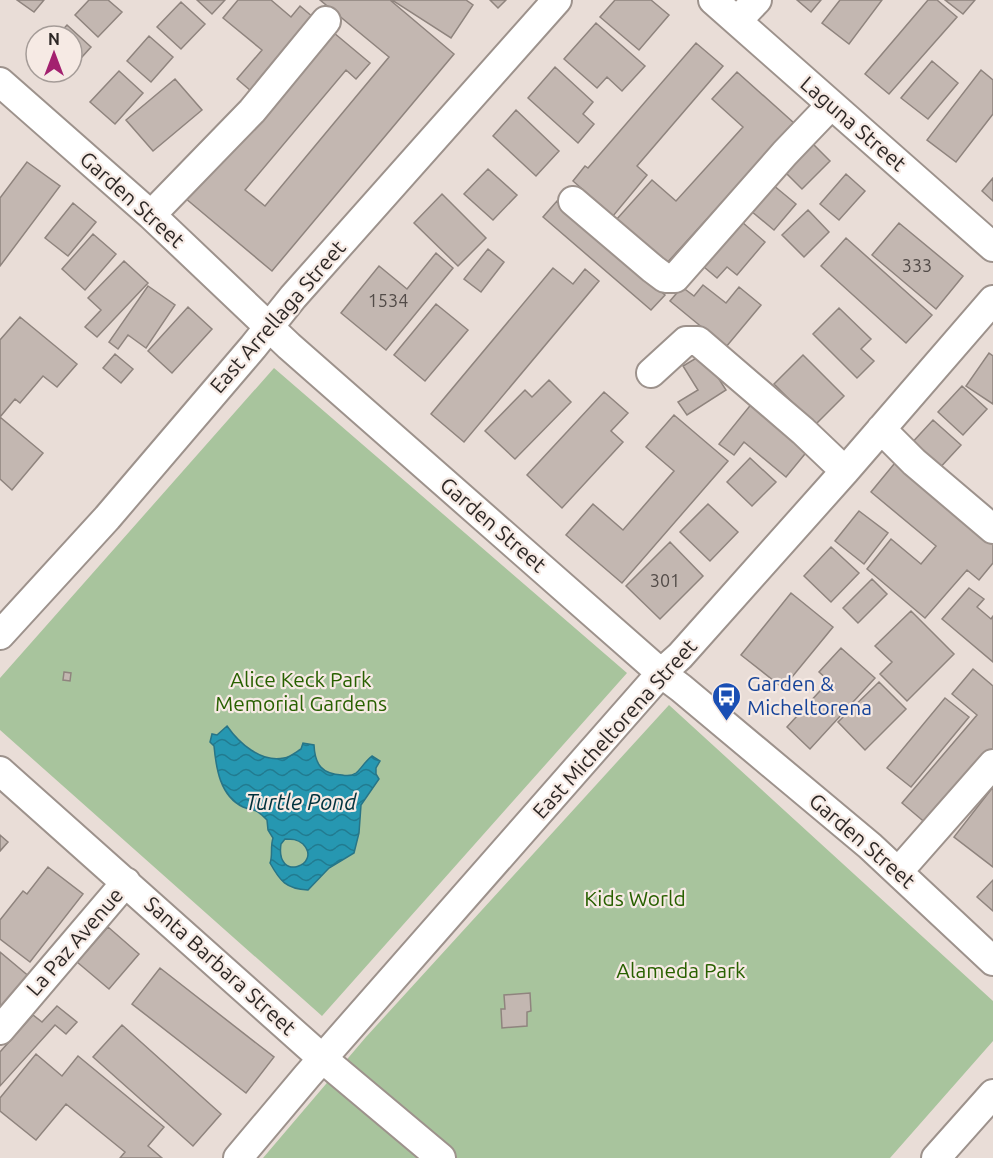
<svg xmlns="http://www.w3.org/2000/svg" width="993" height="1158" font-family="Ubuntu,sans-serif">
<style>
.green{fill:#a8c49d}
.water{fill:url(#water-waves);stroke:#287587;stroke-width:1.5;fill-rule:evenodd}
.building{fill:#c3b7b1;stroke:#8f847e;stroke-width:1.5}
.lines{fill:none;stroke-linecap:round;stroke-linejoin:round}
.minor-casing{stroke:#9d928c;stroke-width:32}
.minor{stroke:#fff;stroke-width:28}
.labels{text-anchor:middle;stroke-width:4.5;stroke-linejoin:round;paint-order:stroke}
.number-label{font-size:18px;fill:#524b48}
.street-label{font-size:21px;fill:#2c2725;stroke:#f6eae4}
.park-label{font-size:21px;fill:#286000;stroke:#f6eae4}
.transit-label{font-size:21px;fill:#164399;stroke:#f6eae4;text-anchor:start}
.water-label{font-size:22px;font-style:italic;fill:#00323d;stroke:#f6eae4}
</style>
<defs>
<pattern id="water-waves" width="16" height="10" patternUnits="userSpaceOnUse" patternTransform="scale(1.5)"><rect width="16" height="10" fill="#2697b1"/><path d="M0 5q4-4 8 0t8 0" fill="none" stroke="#217b90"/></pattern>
</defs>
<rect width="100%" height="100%" fill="#e9ddd7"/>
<path class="green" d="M274,368l353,305 -305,343 -322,-286v-52z
M669,705l324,296v40l-103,117h-627l103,-121z"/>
<path class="water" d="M227,726c12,17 34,37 57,32 6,-1 12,-6 17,-9l2,-6 11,2c1,20 8,29 28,30 5,1 10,1 14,-2 6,-5 9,-12 16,-17l8,5 -4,7v6l3,5 -18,26 -2,28 -5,20 -25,15 -21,22c-22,-1 -28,-9 -38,-27 3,-8 0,-16 3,-25l-5,-8 -1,-10c-12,-12 -10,-8 -24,-13 -23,-11 -27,-39 -29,-61l-4,-4 2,-8 5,1zM285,839c7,0 12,0 18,5 20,21 -28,39 -22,0z"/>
<path class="building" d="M17,0h27l-10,12z
M89,0h19l14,12 -24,25 -23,-22z
M197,0h28l-13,14z
M238,0h33l20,17 9,-11 14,12 -63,73 -14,-12 25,-29 -39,-32z
M320,0h70l64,54 -182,217 -87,-73 143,-170 42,35 -14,16 -10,-9 -101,120 20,16 124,-149z
M392,0h74l7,5 -22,33z
M490,0h16l-8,8z
M615,0h36l18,15 -30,35 -39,-33z
M797,0h24l-10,12z
M840,0h42l-33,44 -27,-21z
M928,0h9l20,17 -68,77 -24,-20z
M945,0h30l-12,14z
M181,2l24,22 -24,25 -24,-22z
M596,23l49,43 -23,25 -15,-14 -10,11 -33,-29z
M67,25l24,22 -19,21v-32h-15z
M149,36l24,21 -22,25 -24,-21z
M696,43l27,23 -86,100 10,9 -34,41 -40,-35 12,-15 3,2z
M932,61l26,22 -30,36 -27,-21z
M555,67l38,35 -10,12 11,10 -16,19 -50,-45z
M981,70l12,10v34l-37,48 -29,-22z
M119,71l24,22 -28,31 -25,-22z
M56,72h13l-6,6z
M737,72l57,51 -128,141 -50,-44 36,-40 24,21 67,-74 -31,-28z
M175,79l27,31 -49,41 -27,-31z
M516,110l43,41 -23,25 -43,-40z
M811,142l19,19 -28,28 -19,-19z
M27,162l33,24 -60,80v-68z
M488,169l29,26 -24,25 -29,-26z
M846,174l19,17 -26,29 -19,-16z
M993,178v23l-11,-10z
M773,185l23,19 -22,26 -23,-19z
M442,194l44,44 -28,28 -44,-43z
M557,201l108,94 -14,15 -108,-93z
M73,203l23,19 -28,34 -23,-18z
M808,210l21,22 -25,25 -22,-22z
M742,222l23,20 -28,33 -10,-8 -10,11 -13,-11z
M899,223l64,53 -27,33 -64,-54z
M93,234l23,20 -31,36 -23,-21z
M846,238l86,77 -26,28 -85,-77z
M488,249l16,13 -23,30 -17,-13z
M436,253l17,15 -67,82 -45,-37 38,-47 28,23z
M124,261l24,22 -51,54 -12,-10 16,-17 -13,-12z
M553,268l20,16 12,-15 14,12 -135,161 -33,-28z
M703,285l23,18 13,-16 22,18 -35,42 -56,-46 12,-14 12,9z
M148,286l27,19 -29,43 -18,-13 -10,14 -9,-7z
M436,304l32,26 -43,51 -31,-26z
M188,307l24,22 -40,44 -24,-22z
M839,308l32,31 -10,10 13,12 -17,17 -44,-44z
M20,317l57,47 -20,23 -14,-11 -23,27 -5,-4 -15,18v-77z
M989,353l4,3v48l-27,-18z
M115,354l18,15 -12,14 -18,-15z
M703,354l23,36 -39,25 -9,-13 20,-12 -15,-24z
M803,355l41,41 -29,29 -41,-41z
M549,380l22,22 -56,57 -30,-28 40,-41 7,7z
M962,386l25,23 -24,26 -25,-23z
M604,392l24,21 -17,18 12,11 -61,66 -35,-33z
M753,402l56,47 -23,28 -42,-35 -10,13 -15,-11z
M674,415l54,46 -106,122 -56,-48 27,-31 30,26 51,-59 -28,-24z
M0,417l43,36 -31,37 -12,-11z
M933,420l28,25 -24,26 -28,-25z
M750,458l26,24 -24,24 -25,-24z
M899,458l94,79v26l-14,17 -12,-10 -42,48 -58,-49 24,-30 30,25 15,-18 -65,-54z
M708,504l30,28 -28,29 -30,-29z
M859,511l29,22 -24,31 -29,-23z
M670,542l33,34 -43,43 -34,-33z
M831,547l28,26 -28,29 -27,-26z
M872,579l15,15 -29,29 -15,-15z
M969,588l15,11 -7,8 14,12 2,-3v46l-51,-43z
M791,593l42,34 -50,61 -42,-33z
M911,611l43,43 -47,47 -27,-27 12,-12 -17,-16z
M841,648l34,30 -65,71 -23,-22 42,-46 -10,-9z
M973,669l20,17v63l-65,76 -26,-22 75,-88 -25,-21z
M64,672l7,1 -1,8 -7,-1z
M879,682l27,27 -41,41 -27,-28z
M945,698l24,19 -58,70 -24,-19z
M993,787v80l-39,-30z
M0,835l8,7 -8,9z
M48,867l35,27 -53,68 -30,-23v-19l23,-29 4,3z
M993,880v31l-16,-14z
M108,927l31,27 -30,35 -32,-27z
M0,952l31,26 -31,36z
M160,968l114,89 -28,36 -114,-89z
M530,993l1,18 -4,1v14l-25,2 -1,-19h4l-1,-14z
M57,1006l20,16 -11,12 -11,-9 -55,61v-34l33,-37 9,7z
M122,1025l99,89 -28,32 -100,-89z
M36,1054l26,22 16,-20 86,71 -16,19 14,12h-42l5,-6 -59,-48 -30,36 -36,-29v-13z"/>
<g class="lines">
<defs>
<path id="minor" d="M713,0l280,247
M737,21l20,-21
M0,82l151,133 138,131 372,327 20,15 189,158 123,115
M573,201l80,68 12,9h10l110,-125 46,-48
M151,215l101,-104 74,-90
M651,373l35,-32h12l105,90 42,40
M881,429l33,33 79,67
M0,635l107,-117 146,-171 40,-50 264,-297
M0,771l323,288 118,99
M898,872l95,-108
M0,1030l126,-148
M238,1158l69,-82 354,-403 19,-17 165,-185 148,-171
M936,1158l57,-64"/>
</defs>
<use href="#minor" class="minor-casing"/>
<use href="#minor" class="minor"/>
</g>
<defs>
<symbol id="bus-pin" viewBox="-11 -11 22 30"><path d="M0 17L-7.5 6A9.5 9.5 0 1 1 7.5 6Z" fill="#1a4fb4" stroke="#f6eae4"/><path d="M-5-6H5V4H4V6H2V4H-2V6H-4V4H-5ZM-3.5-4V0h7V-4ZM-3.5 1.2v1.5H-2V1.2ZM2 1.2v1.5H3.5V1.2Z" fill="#fff"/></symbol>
</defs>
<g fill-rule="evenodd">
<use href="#bus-pin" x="710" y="680" width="33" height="45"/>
</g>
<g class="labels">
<g class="number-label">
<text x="917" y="272">333</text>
<text x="388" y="307">1534</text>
<text x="665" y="587">301</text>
</g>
<g class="street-label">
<text transform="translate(853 124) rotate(41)" y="7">Laguna Street</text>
<text transform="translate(132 200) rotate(42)" y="7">Garden Street</text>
<text transform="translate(278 317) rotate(-49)" y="7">East Arrellaga Street</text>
<text transform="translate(493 525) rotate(41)" y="7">Garden Street</text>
<text transform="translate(615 729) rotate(-48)" y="7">East Micheltorena Street</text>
<text transform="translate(862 841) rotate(41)" y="7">Garden Street</text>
<text transform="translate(75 942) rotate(-49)" y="7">La Paz Avenue</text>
<text transform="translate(220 966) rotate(42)" y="7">Santa Barbara Street</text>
</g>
<g class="park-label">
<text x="301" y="687">Alice Keck Park<tspan x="301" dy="24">Memorial Gardens</tspan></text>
<text x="635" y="906">Kids World</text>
<text x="681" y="978">Alameda Park</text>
</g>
<g class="transit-label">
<text x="747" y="691">Garden &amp;<tspan x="747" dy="24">Micheltorena</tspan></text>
</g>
<g class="water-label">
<text x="301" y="810">Turtle Pond</text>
</g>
</g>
<g transform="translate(54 54)"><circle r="28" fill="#f6eae4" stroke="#a59c98" stroke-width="1.5"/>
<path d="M0-4.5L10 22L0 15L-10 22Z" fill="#a3216f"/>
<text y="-9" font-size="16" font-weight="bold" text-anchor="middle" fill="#2c2725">N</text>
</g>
</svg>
